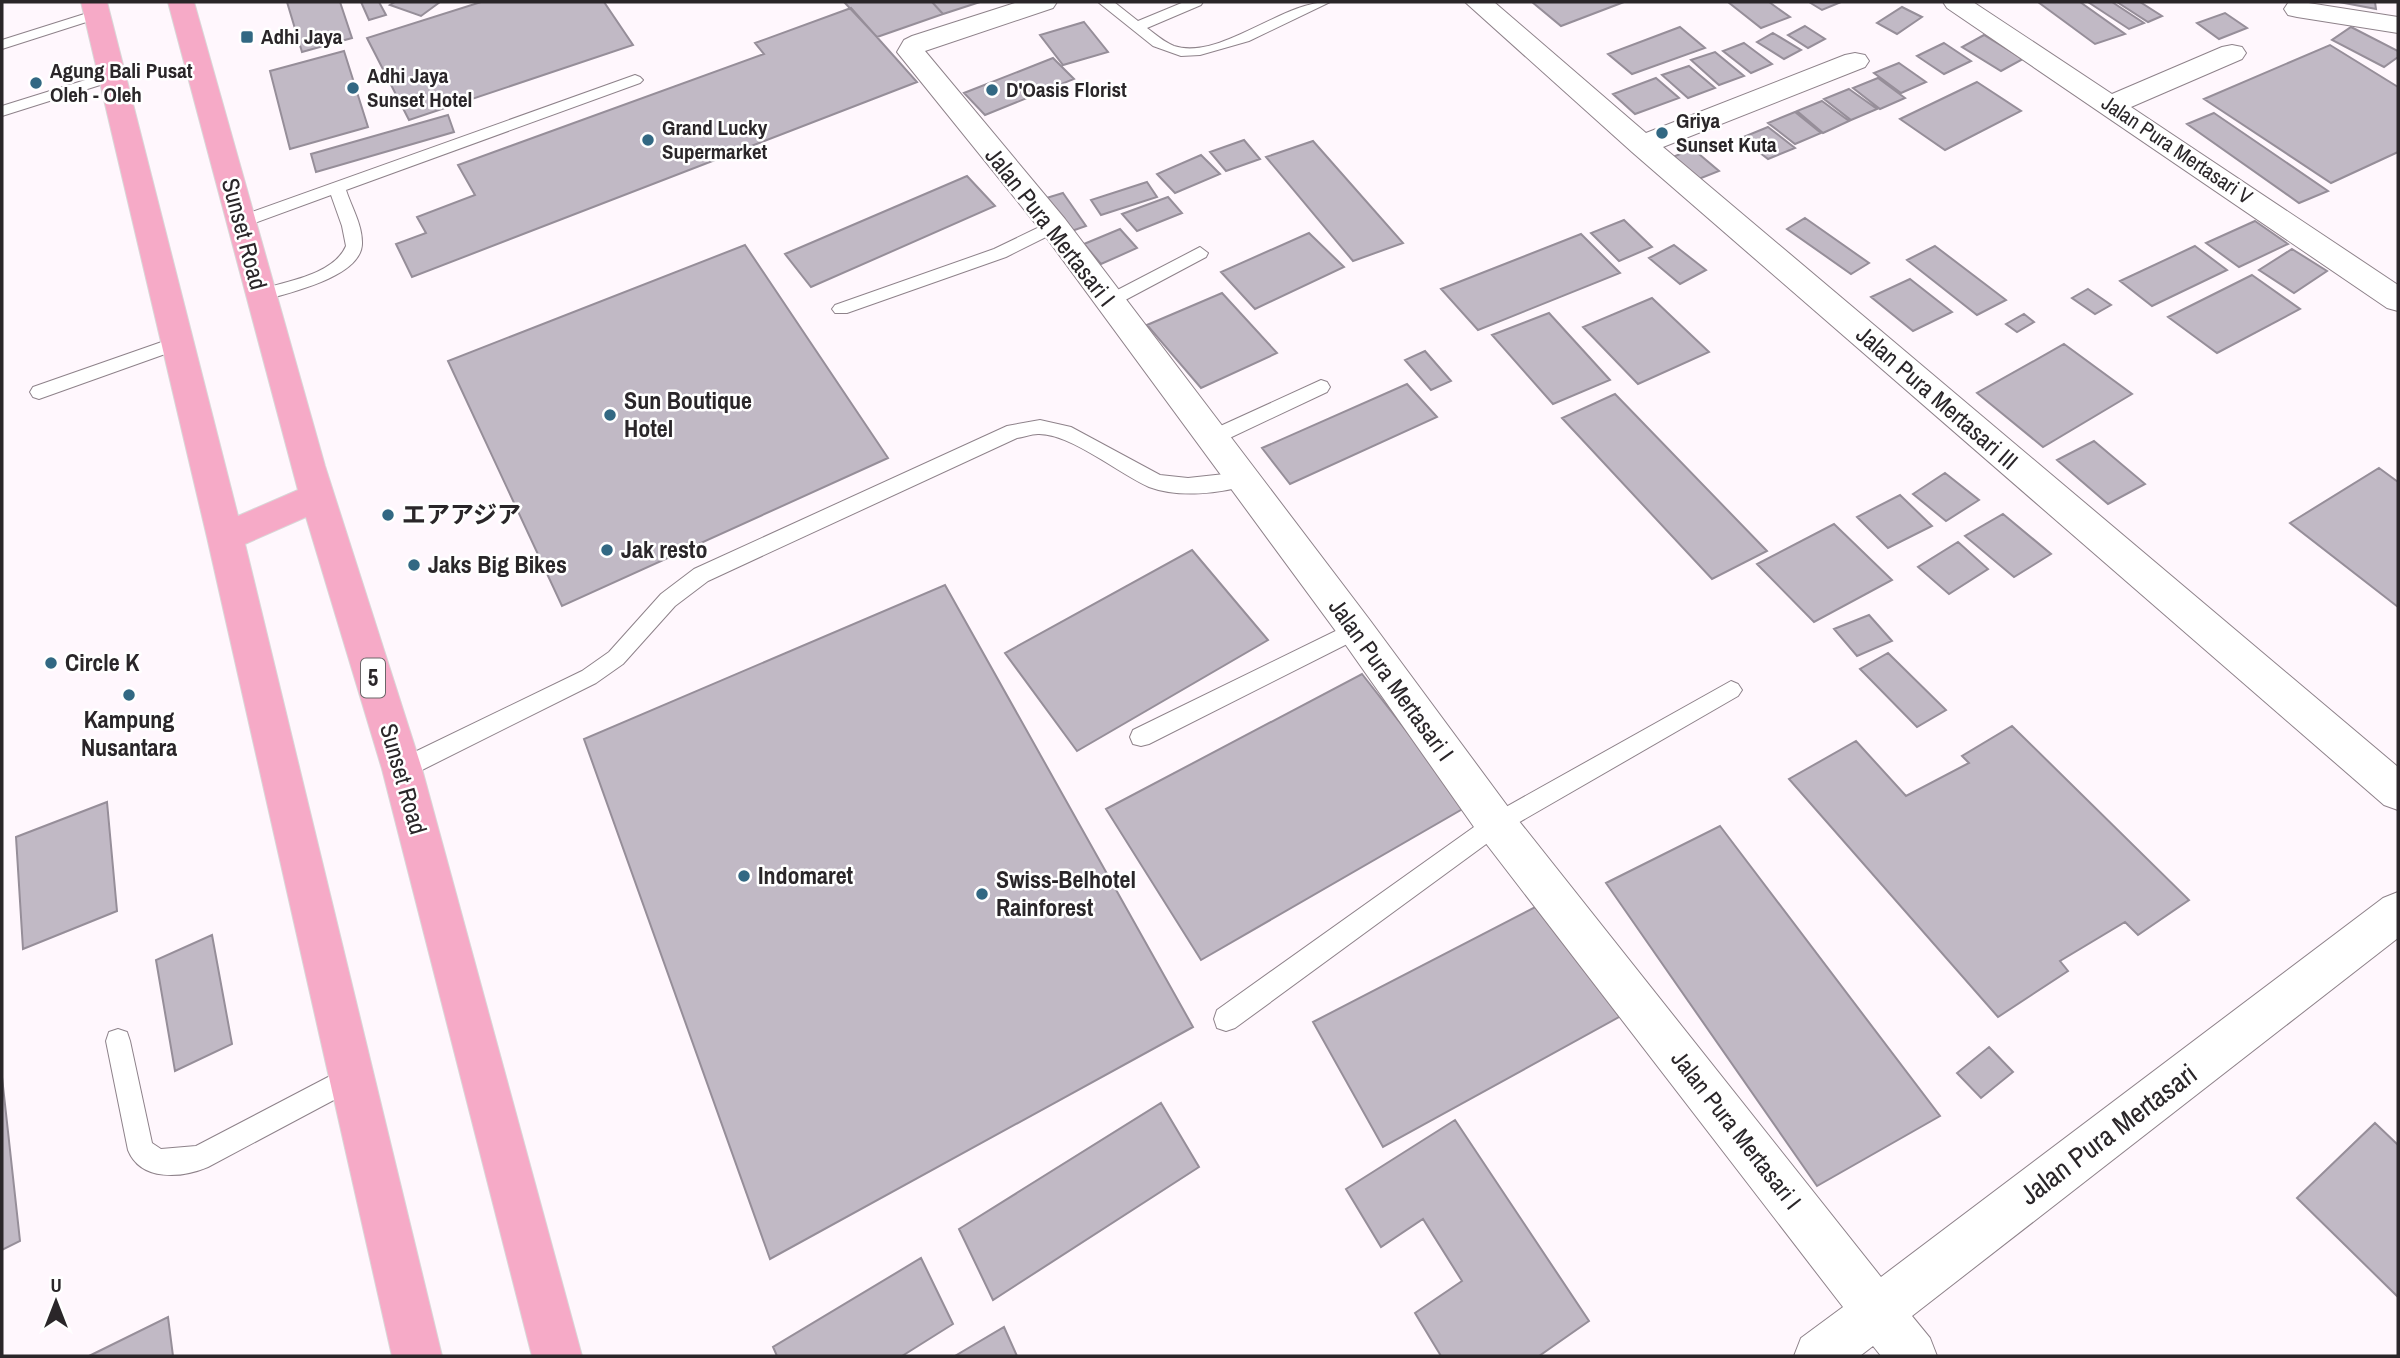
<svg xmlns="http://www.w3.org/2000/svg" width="2400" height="1358" font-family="'Archivo Narrow','Noto Sans JP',sans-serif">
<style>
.building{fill:#c1b9c5;stroke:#968e99;stroke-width:2}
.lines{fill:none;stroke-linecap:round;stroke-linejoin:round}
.service-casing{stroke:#8e828a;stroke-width:2}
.minor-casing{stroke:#8e828a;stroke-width:2}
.trunk-casing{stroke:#d9d8d8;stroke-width:2}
.service{fill:#fff;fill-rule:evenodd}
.minor{fill:#fff;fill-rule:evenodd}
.trunk{fill:#f6aac7;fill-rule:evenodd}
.poi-dot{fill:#326883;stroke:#fff;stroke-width:2.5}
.labels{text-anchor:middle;stroke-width:5;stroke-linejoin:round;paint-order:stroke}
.far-poi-label{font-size:21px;font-weight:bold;fill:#2a2629;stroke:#fff;text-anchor:start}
.far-street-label{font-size:21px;fill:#2a2629;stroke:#fff}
.shield{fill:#fff;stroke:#6a6769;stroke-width:2}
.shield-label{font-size:23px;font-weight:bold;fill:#2a2629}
.street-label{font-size:24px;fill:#2a2629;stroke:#fff}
.poi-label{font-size:24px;font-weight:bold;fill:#2a2629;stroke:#fff;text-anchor:start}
.near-street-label{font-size:28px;fill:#2a2629;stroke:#fff}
</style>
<rect width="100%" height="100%" fill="#fff7fd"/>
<path class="building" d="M287,2h53l12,36 -50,14z
M361,2h18l7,13 -17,5z
M395,2h45l-19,14 -31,-11z
M481,2h123l29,43 -224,75 -42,-82z
M844,2h88l11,12 -66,23z
M932,2h48l-37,12z
M1532,2h92l-63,24z
M1728,2h41l21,15 -29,11z
M1809,2h32l-19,8z
M2038,2h42l45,32 -30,10z
M2088,2h24l32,21 -15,6z
M2117,2h23l22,14 -14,6z
M2339,2h36l1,7z
M1902,7l20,10 -25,17 -20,-11z
M851,8l66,74 -505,195 -16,-33 30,-11 -9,-16 58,-22 -17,-30 306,-111 -9,-11z
M2225,13l22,15 -28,11 -22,-16z
M1084,22l24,30 -45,13 -23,-30z
M1805,26l20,13 -17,9 -20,-13z
M1680,27l25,21 -73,26 -24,-20z
M2351,27l47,24v6l-14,10 -52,-27z
M1773,33l28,17 -17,9 -27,-17z
M1984,35l39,24 -22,12 -39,-24z
M1744,43l28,21 -21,9 -28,-22z
M1944,43l27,18 -27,13 -27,-18z
M2330,45l68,42v65l-67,31 -127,-84z
M344,51l24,76 -78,22 -20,-78z
M1715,52l29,24 -25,9 -28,-25z
M1053,58l21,21 -89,36 -21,-22z
M1899,63l27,19 -25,11 -27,-20z
M1689,66l26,22 -27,10 -26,-23z
M1656,78l23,20 -44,16 -22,-20z
M1878,78l27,20 -25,11 -27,-21z
M1977,82l44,29 -76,39 -45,-31z
M1849,89l28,20 -26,11 -27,-21z
M1822,101l27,20 -26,12 -26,-22z
M1795,112l26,21 -26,11 -27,-21z
M2214,113l114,78 -29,12 -112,-79z
M448,115l6,17 -138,40 -5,-18z
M1768,127l27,21 -27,11 -27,-21z
M1244,140l16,19 -34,12 -16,-19z
M1313,141l90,102 -50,18 -87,-104z
M1693,149l26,22 -28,11 -26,-22z
M1201,155l19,19 -45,19 -18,-19z
M967,176l28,30 -184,81 -26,-33z
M1147,182l10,15 -56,18 -10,-15z
M1063,193l23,33 -20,7 -23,-34z
M1168,197l14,16 -45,18 -15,-17z
M1805,218l64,45 -18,11 -64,-45z
M1624,220l28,27 -33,14 -28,-28z
M2255,221l33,23 -49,23 -33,-24z
M1120,229l17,19 -36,16 -17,-20z
M1309,233l35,34 -89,42 -34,-37z
M1581,234l39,39 -142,57 -37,-41z
M745,245l143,213 -326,148 -114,-245z
M1674,245l32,25 -26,14 -31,-26z
M1935,246l71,54 -29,15 -70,-55z
M2195,246l32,24 -75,36 -32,-25z
M2292,249l35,22 -33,22 -35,-23z
M2252,275l48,34 -83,44 -49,-36z
M1910,279l42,33 -39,19 -42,-34z
M2088,289l23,16 -16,9 -23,-16z
M1222,293l55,60 -76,35 -54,-63z
M1652,298l57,54 -71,32 -55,-57z
M1549,313l61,67 -57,24 -61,-69z
M2024,314l10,8 -17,10 -11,-8z
M2064,344l68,50 -89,53 -66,-54z
M1425,351l26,30 -20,9 -26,-30z
M1407,384l30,33 -147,67 -28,-36z
M1615,394l152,157 -55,28 -150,-161z
M2094,441l51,43 -37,20 -51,-44z
M2379,468l19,14v125l-108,-84z
M1945,473l34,27 -33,21 -33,-27z
M1900,495l32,31 -44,22 -31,-31z
M2003,514l48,40 -37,23 -49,-41z
M1834,524l58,56 -78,42 -57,-58z
M1958,542l30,27 -39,25 -31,-27z
M1192,550l76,90 -191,111 -72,-98z
M945,585l248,442 -423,232 -186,-520z
M1869,615l23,26 -35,15 -23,-27z
M1888,653l58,57 -29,17 -57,-58z
M1362,674l104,133 -265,153 -95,-151z
M2012,726l177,174 -51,35 -13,-13 -65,39 8,10 -70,46 -209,-238 67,-38 50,55 63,-33 -7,-7z
M107,802l10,109 -94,38 -7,-112z
M1720,826l220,290 -123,70 -211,-303z
M1543,903l78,113 -238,131 -70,-125z
M212,935l20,109 -57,27 -19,-111z
M1989,1047l24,25 -32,26 -24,-25z
M2,1077l18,164 -18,9z
M1161,1103l38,64 -206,133 -34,-71z
M1455,1120l134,201 -50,35h-98l-26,-43 47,-32 -39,-62 -42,28 -35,-58z
M2375,1123l23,22v152l-101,-99z
M921,1258l32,66 -51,32h-125l-4,-9z
M168,1317l5,39h-84z
M1004,1327l13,29h-62z"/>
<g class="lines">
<defs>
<path id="service" d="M1098,2h16l24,19 46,-19h19l-2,3 -54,23c8,6 17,14 27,18 46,15 110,-46 156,-44l-81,39 -49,14 -19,1 -28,-10z
M97,10l5,1 2,3 -2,3 -100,32v-9z
M111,72l5,2 3,3 -3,3 -114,36v-10z
M635,75l5,2 3,3 -3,3 -294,107c5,16 16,34 16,52 2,35 -75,51 -101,59l-9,-6 3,-4c27,-9 78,-15 91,-45l-4,-20 -11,-31 -90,33 -6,-2 -2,-4 2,-4z
M1054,220l6,2 2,4 -2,4 -54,27 -159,56h-12l-3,-4 3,-4 159,-56z
M1200,247l8,6 -2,4 -92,49h-12l-3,-4 3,-4z
M176,337l6,1 3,5 -3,5 -143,51 -6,-2 -3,-5 3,-5z
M1321,380l6,2 3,5 -3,5 -108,51h-14l-2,-5 2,-5z
M1040,420l31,7 89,48 28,3 55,-6 7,2 3,5 -3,5c-29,10 -72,14 -101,3 -30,-13 -79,-54 -111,-53 -7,0 -14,3 -21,4l-309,143 -33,25 -52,58 -27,19 -186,93 -8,3 -8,-3 -3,-7 3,-7 188,-91 27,-19 52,-58 33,-25 313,-143z
M1356,621l7,3 3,6 -3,6 -214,108 -8,2 -8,-2 -3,-7 3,-7z
M1731,681l7,3 4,6 -4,6 -234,135 -269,197 -9,3 -9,-3 -3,-9 3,-9 271,-193z
M118,1029l9,3 3,9 22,102 9,6 35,-3 157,-82 9,3 3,9 -3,9 -154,82c-26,11 -67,15 -80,-17l-22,-109 3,-9z"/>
<path id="minor" d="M1018,2h39l-4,6 -128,43 140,168 304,400 142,192 370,466 502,-379 15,-6v46l-486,378 18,22 7,18h-56l-8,-10 -13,10h-66l7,-18 42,-31 -362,-470 -138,-196 -300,-408 -146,-181 7,-12 8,-4z
M1465,2h29l152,131 199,-78 10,-2 10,2 4,6 -4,6 -202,80 735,620v43l-14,-5 -752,-653z
M1943,2h30l139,92 110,-47 10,-2 10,2 4,6 -4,6 -111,48 267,178v26l-11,-3 -440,-300z
M2302,2l96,15v16l-101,-16 -9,-2 -4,-6 4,-6z"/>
<path id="trunk" d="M81,2h26l131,514 60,-26 -130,-488h26l131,464 97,303 160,587h-50l-150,-587 -76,-252 -61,27 197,812h-50l-185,-819z"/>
</defs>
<use href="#service" class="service-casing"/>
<use href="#minor" class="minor-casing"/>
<use href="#trunk" class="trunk-casing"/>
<use href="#service" class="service"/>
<use href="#minor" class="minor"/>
<use href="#trunk" class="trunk"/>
</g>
<g class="poi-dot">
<rect x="240" y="30" width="14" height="14" rx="3.5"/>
<circle cx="36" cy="83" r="7"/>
<circle cx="353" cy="88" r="7"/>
<circle cx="992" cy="90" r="7"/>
<circle cx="1662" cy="133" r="7"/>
<circle cx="648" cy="140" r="7"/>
<circle cx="610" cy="415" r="7"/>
<circle cx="388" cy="515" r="7"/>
<circle cx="607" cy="550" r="7"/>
<circle cx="414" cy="565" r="7"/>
<circle cx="51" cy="663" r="7"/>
<circle cx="129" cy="695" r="7"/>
<circle cx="744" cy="876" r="7"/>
<circle cx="982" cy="894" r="7"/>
</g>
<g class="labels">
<g class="far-poi-label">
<text x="261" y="44">Adhi Jaya</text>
<text x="50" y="78">Agung Bali Pusat<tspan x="50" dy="24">Oleh - Oleh</tspan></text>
<text x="367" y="83">Adhi Jaya<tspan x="367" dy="24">Sunset Hotel</tspan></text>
<text x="1006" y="97">D'Oasis Florist</text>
<text x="1676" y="128">Griya<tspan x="1676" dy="24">Sunset Kuta</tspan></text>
<text x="662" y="135">Grand Lucky<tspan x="662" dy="24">Supermarket</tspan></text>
</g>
<g class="far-street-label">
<text transform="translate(2177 150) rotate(34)" y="7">Jalan Pura Mertasari V</text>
</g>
<rect class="shield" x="361" y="658.5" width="24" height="39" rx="5"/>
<g class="shield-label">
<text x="373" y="686">5</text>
</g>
<g class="street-label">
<text transform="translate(1050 227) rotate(52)" y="8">Jalan Pura Mertasari I</text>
<text transform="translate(244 234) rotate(75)" y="8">Sunset Road</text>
<text transform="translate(1937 398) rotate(41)" y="8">Jalan Pura Mertasari III</text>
<text transform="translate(1391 680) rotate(54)" y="8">Jalan Pura Mertasari I</text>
<text transform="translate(403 779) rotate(74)" y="8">Sunset Road</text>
<text transform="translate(1736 1130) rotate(52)" y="8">Jalan Pura Mertasari I</text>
</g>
<g class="poi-label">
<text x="624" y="409">Sun Boutique<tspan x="624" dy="28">Hotel</tspan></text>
<text x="402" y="523">エアアジア</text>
<text x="621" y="558">Jak resto</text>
<text x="428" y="573">Jaks Big Bikes</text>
<text x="65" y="671">Circle K</text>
<text x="129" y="728" text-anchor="middle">Kampung<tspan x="129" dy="28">Nusantara</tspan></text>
<text x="758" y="884">Indomaret</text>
<text x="996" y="888">Swiss-Belhotel<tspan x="996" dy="28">Rainforest</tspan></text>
</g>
<g class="near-street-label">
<text transform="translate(2108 1134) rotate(-37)" y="10">Jalan Pura Mertasari</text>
</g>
</g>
<rect width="2400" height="1358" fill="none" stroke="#2a2629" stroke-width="7"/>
<g transform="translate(56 1302)" stroke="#ffffff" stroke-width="5" paint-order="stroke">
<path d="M0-5L12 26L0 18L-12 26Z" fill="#2a2629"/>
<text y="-10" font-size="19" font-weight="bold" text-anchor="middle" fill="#2a2629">U</text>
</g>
</svg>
